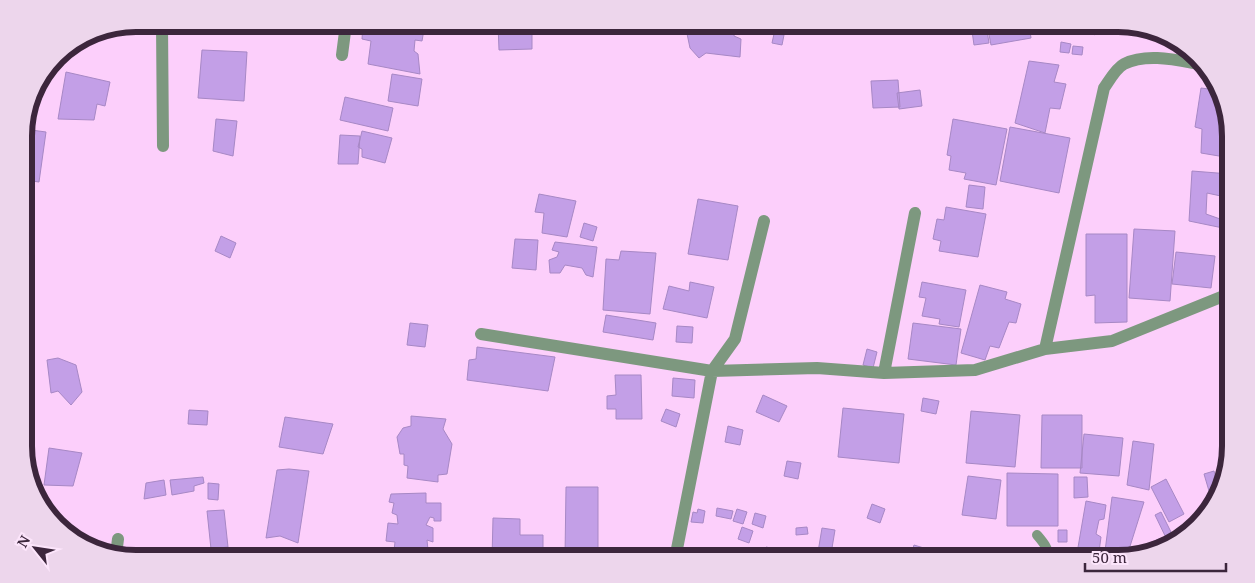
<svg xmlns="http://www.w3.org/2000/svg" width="1255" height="583" font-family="'Noto Serif',serif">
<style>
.building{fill:#c39fe7;stroke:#a788c5}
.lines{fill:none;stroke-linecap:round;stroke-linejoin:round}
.service{stroke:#7d987f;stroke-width:10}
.minor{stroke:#7d987f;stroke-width:12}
.rim{fill:none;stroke:#3c263c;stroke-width:6}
</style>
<rect width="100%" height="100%" fill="#fccffb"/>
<path class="building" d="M363,24h62l-3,17 -7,-1 -1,11 4,3 2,20 -52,-10 3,-23 -9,-2z
M498,24h34v25l-33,1z
M598,24h16v6l-16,-1z
M640,24h21l-1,5h-20z
M664,24h14v5h-14z
M685,24h50l-1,12 7,3 -1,18 -34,-4 -7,5 -9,-10z
M777,24h16l-2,7 -15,-4z
M971,24h15l3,19 -15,2z
M987,24h42l2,14 -40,7z
M1090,24h7l4,6 -7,5 -6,-10z
M1128,26l18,3 -14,6z
M774,34l10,1 -2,10 -10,-2z
M1061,42l10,2 -2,9 -9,-1z
M1073,46l10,1 -1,8 -10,-1z
M202,50l45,2 -3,49 -46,-3z
M1029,61l30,4 -5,17 12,2 -6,25 -10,-1 -5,25 -30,-10z
M66,72l44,10 -5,24 -8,-2 -3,16 -36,-1z
M392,74l30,5 -4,27 -30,-5z
M898,80l2,27 -27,1 -2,-27z
M1201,88l16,2 13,31 -5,36 -24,-4 1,-24 -7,-2z
M920,90l2,16 -23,3 -2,-16z
M345,97l48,11 -5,23 -48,-11z
M216,119l21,2 -4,35 -20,-5z
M953,119l54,10 -11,56 -32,-6 2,-6 -17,-3 2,-14 -4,-1z
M1010,127l60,11 -11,55 -59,-12z
M24,129l22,3 -7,50 -15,-2z
M362,131l30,7 -7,25 -23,-6v-8l-4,-2z
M340,135l20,1 -2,28h-20z
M1192,171l38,3v24l-23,-5 -1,21 17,6v8l-34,-7z
M969,185l16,2 -2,22 -17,-2z
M539,194l37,7 -9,36 -25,-4 2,-20 -9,-1z
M698,199l40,7 -10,54 -40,-6z
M946,207l40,7 -8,43 -39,-6 2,-10 -8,-2 4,-20 7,1z
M584,223l13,4 -4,14 -13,-4z
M1134,229l41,2 -5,70 -41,-3z
M1086,234h41v88l-32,1v-28l-9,1z
M221,236l15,7 -6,15 -15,-7z
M515,239l23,1 -2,30 -24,-2z
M555,242l42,5 -4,30 -7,-2 -4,-7 -17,-3 -5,8h-10l-1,-13 8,-3 2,-5 -7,-2z
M621,251l35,2 -6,61 -47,-4 3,-51 13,1z
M1176,252l39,4 -4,32 -39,-4z
M690,282l24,5 -7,31 -44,-9 6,-23 20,5z
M922,282l44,8 -7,37 -20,-3 1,-5 -18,-3 4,-18 -7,-1z
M980,285l27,7 -2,7 16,5 -5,19 -7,-1 -10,26 -9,-2 -5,14 -24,-7z
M606,315l50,8 -3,17 -50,-8z
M410,323l18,2 -3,22 -18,-2z
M913,323l48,6 -5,36 -48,-6z
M677,326l16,1 -1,16 -16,-1z
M477,347l78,10 -7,34 -81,-11 2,-20 7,-1z
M867,349l10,3 -4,16 -10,-3z
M58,358l18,7 6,27 -11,13 -13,-14 -7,2 -4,-33z
M615,375h26l1,44h-26v-10h-9v-13l9,-1z
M673,378l22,2 -1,18 -22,-2z
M763,395l24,11 -8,16 -23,-10z
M923,398l16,3 -3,13 -15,-3z
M843,408l61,6 -5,49 -61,-6z
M666,409l14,5 -4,13 -15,-6z
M189,410l19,1 -1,14 -19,-1z
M971,411l49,4 -5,52 -49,-4z
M1042,415h40v53h-41z
M411,416l35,3 -3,10 9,15 -5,30 -9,1v7l-31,-4 1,-12 -4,-1v-11h-4l-3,-17 6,-9 8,-2z
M285,417l48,7 -10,30 -44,-7z
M728,426l15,4 -3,15 -15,-3z
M1084,434l39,4 -4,38 -39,-3z
M1133,441l21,3 -5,46 -22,-5z
M49,448l33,5 -9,33 -29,-1z
M787,461l14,2 -3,16 -14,-3z
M289,469l20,2 -11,72 -18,-7 -14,2 11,-68z
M1214,471l4,16 -9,4 -5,-17z
M1007,473l51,1v52h-51z
M968,476l33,4 -5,39 -34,-4z
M203,477l1,6 -10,3v5l-22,4 -2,-15z
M1074,477h13l1,20 -14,1z
M1166,479l18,35 -15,8 -18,-35z
M164,480l2,15 -22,4 2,-16z
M208,483l11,1 -1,16 -10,-1z
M566,487h32v70h-33z
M426,493v10h15v18h-7v-3l-4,-1 -4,8 7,3v14l-6,-2 1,10 2,1 -1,8h-36l2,-17 -9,-1 2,-18 10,1 -1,-9 -5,-2 2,-10 -5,-1 2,-8z
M1112,497l32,5 -18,57h-22z
M1086,501l20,4 -2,14 -5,1 -3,14 5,3 -3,22h-22z
M872,504l13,5 -5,14 -13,-5z
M717,508l16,3 -2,8 -15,-3z
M698,509l7,2 -2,12 -12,-1 2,-10 4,1z
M737,509l10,3 -4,12 -10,-3z
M224,510l4,37 -17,2 -4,-38z
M1161,512l15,30 -7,2 -14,-29z
M755,513l11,3 -3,12 -11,-4z
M493,518l27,1v16h23v24h-51z
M742,527l11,4 -4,12 -11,-4z
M807,527l1,7 -12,1v-7z
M822,528l13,2 -4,24 -13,-2z
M1058,530h9v12h-9z
M1164,537l3,8 -24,8 -3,-6z
M914,545l13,4 -4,10 -13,-2z
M766,547l9,2 -2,10h-11z
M1059,549h7l1,10h-7z
M179,553l34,4v2h-34z"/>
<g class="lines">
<path class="service" d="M1037,535c6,7 13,15 11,24"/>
<path class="minor" d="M162,24l1,122
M303,24l42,5
M342,55l4,-31
M481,334l231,37 105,-3 67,5 91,-3 70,-21 67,-8 119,-48
M1045,349l59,-261c5,-7 12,-20 20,-24 24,-12 56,-3 81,1
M884,373l31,-160
M1231,382l-2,27 2,25
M116,555l2,-16
M675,559l37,-188 23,-32 29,-118"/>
</g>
<path d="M0 0H1255V583H0ZM136 32H1118A104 104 0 0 1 1222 136V446A104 104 0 0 1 1118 550H136A104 104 0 0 1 32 446V136A104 104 0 0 1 136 32Z" fill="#edd6ec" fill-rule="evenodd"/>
<path class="rim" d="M136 32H1118A104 104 0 0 1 1222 136V446A104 104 0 0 1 1118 550H136A104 104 0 0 1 32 446V136A104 104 0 0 1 136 32Z"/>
<g transform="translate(35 548) rotate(300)" stroke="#fce5fb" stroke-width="4" paint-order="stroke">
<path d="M0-4L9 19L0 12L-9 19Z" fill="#3c263c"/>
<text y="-8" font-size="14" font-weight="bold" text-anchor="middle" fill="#3c263c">N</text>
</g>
<path d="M1085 563v8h141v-8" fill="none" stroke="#3c263c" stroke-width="2.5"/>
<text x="1092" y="563" font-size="15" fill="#3c263c" stroke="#fce5fb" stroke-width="4" paint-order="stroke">50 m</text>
</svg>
